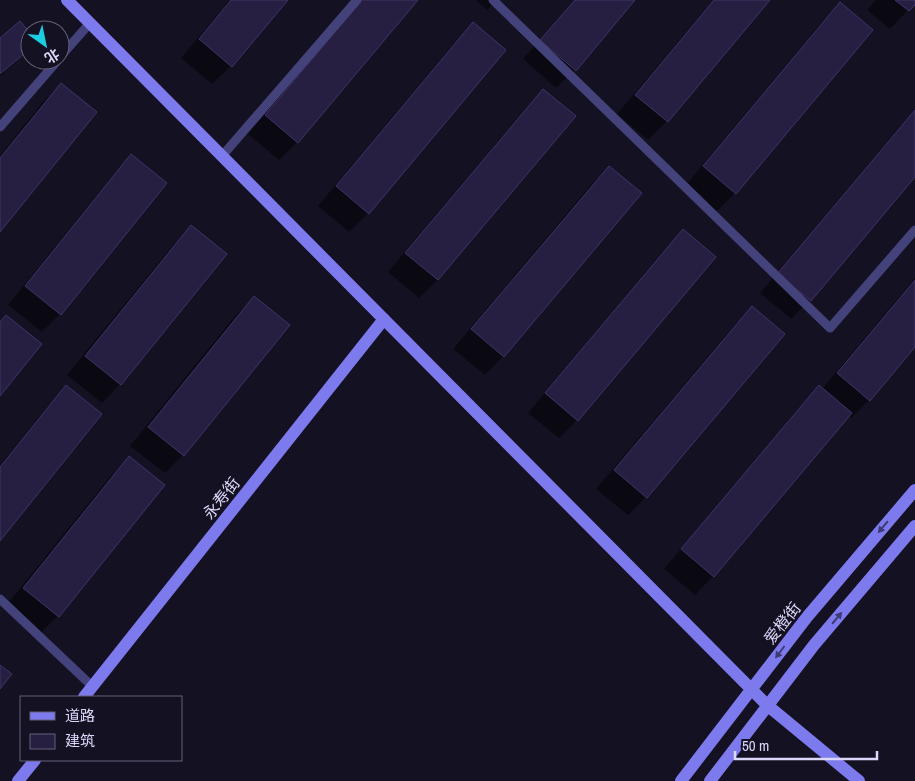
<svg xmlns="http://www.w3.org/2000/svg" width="915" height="781" font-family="'Archivo Narrow','Noto Sans SC',sans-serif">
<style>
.shadow{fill:#0007}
.building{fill:#261f41;stroke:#3f346a}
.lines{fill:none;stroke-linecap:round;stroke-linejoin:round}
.lane{stroke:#44427b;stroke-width:9}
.secondary{stroke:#7d7aee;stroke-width:12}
.oneway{fill:#3e3b74}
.labels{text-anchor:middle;stroke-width:5;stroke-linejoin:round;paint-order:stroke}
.street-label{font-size:16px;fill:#dbd7fa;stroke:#141122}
</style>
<rect width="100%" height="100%" fill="#141122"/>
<path class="shadow" d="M230,0h56l-55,66 -19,18 -31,-26z
M360,0h56l-119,142 -18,18 -31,-26z
M476,0h21l-10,10z
M574,0h60l-59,70 -19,18 -33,-29z
M713,0h56l-102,121 -19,19 -31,-26z
M876,0h39v3l-25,26 -23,-19z
M840,4l31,26 -136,163 -19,19 -31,-26 137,-164z
M473,24l32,26 -137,163 -19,19 -31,-26 137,-164z
M30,35v14l-30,27v-37z
M61,85l-61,145v-74l42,-53z
M543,91l31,26 -137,163 -18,18 -31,-26 137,-163z
M915,111v64l-105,125 -19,19 -31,-26 137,-163z
M131,156l-71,158 -18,18 -34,-27 105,-130z
M609,167l-106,189 -18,19 -32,-26 137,-163z
M191,227l-71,157 -18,19 -35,-28 106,-130z
M683,231l-106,189 -18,18 -31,-25 137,-164z
M915,278v67l-46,55 -18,18 -3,-2 -135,160 -18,19 -31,-26 137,-163 18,-19 3,2z
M254,297l-71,158 -18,18 -35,-27 105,-130z
M752,308l-106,189 -18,18 -32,-26 138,-163z
M66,387l-66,152v-74l48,-59z
M129,458l-71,158 -19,18 -34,-27 105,-130z"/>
<path class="building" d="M231,0h57l-56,67 -33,-28z
M362,0h56l-120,143 -33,-28z
M575,0h60l-59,71 -36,-31z
M714,0h56l-102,122 -33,-27z
M895,0h20v5l-6,6z
M840,2l33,28 -137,164 -33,-28z
M20,21l10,12v16l-30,25v-36z
M473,22l33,28 -137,164 -33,-28z
M61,83l36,29 -97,120v-74z
M543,89l33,27 -138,164 -33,-27z
M915,110v67l-104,124 -34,-27z
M131,154l36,29 -106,132 -36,-29z
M609,166l33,27 -138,164 -33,-28z
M191,225l36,29 -106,131 -36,-29z
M683,229l33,28 -138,164 -33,-28z
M915,280v67l-45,54 -33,-28z
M254,296l36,29 -106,131 -36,-29z
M752,306l33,28 -138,164 -33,-28z
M6,315l36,29 -42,52v-74z
M66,385l36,29 -102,127v-74z
M819,385l33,28 -138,164 -33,-28z
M129,456l36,29 -106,132 -36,-29z
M0,665l12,9 -12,15z"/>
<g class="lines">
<path class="lane" d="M493,0l337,328 85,-98
M60,57l30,-34
M0,127l58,-67
M222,156l135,-156
M0,599l93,88"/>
<path class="secondary" d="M67,0l700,705 92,76
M84,697l300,-378
M18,781l17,-21
M681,781l126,-164 108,-127
M710,781l104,-136 101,-119"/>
</g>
<defs><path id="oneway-solid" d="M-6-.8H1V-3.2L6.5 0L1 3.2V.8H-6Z" transform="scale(1.25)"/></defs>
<g class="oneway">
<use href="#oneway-solid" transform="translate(883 527) rotate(130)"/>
<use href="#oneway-solid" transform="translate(837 618) rotate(-50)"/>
<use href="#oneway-solid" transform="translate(780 652) rotate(127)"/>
</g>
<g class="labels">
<g class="street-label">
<text transform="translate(221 498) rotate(-52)" y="6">永寿街</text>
<text transform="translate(782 623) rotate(-52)" y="6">爱橙街</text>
</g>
</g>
<rect x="20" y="696" width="162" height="65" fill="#141122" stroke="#646078"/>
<rect x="30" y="712" width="25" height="8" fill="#7d7aee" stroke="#646078"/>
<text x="65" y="721" font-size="15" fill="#dbd7fa">道路</text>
<rect x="30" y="734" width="25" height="15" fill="#261f41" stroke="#646078"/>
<text x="65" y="746" font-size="15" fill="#dbd7fa">建筑</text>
<g transform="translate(45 45) rotate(147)"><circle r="24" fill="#141122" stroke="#646078"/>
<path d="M0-4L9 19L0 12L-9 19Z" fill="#1ccde1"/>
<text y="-8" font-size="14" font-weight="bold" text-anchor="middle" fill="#dbd7fa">北</text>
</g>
<path d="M735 751v8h142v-8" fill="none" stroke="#dbd7fa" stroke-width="2.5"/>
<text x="742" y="751" font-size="15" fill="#dbd7fa" stroke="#141122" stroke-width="4" paint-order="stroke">50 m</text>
</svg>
